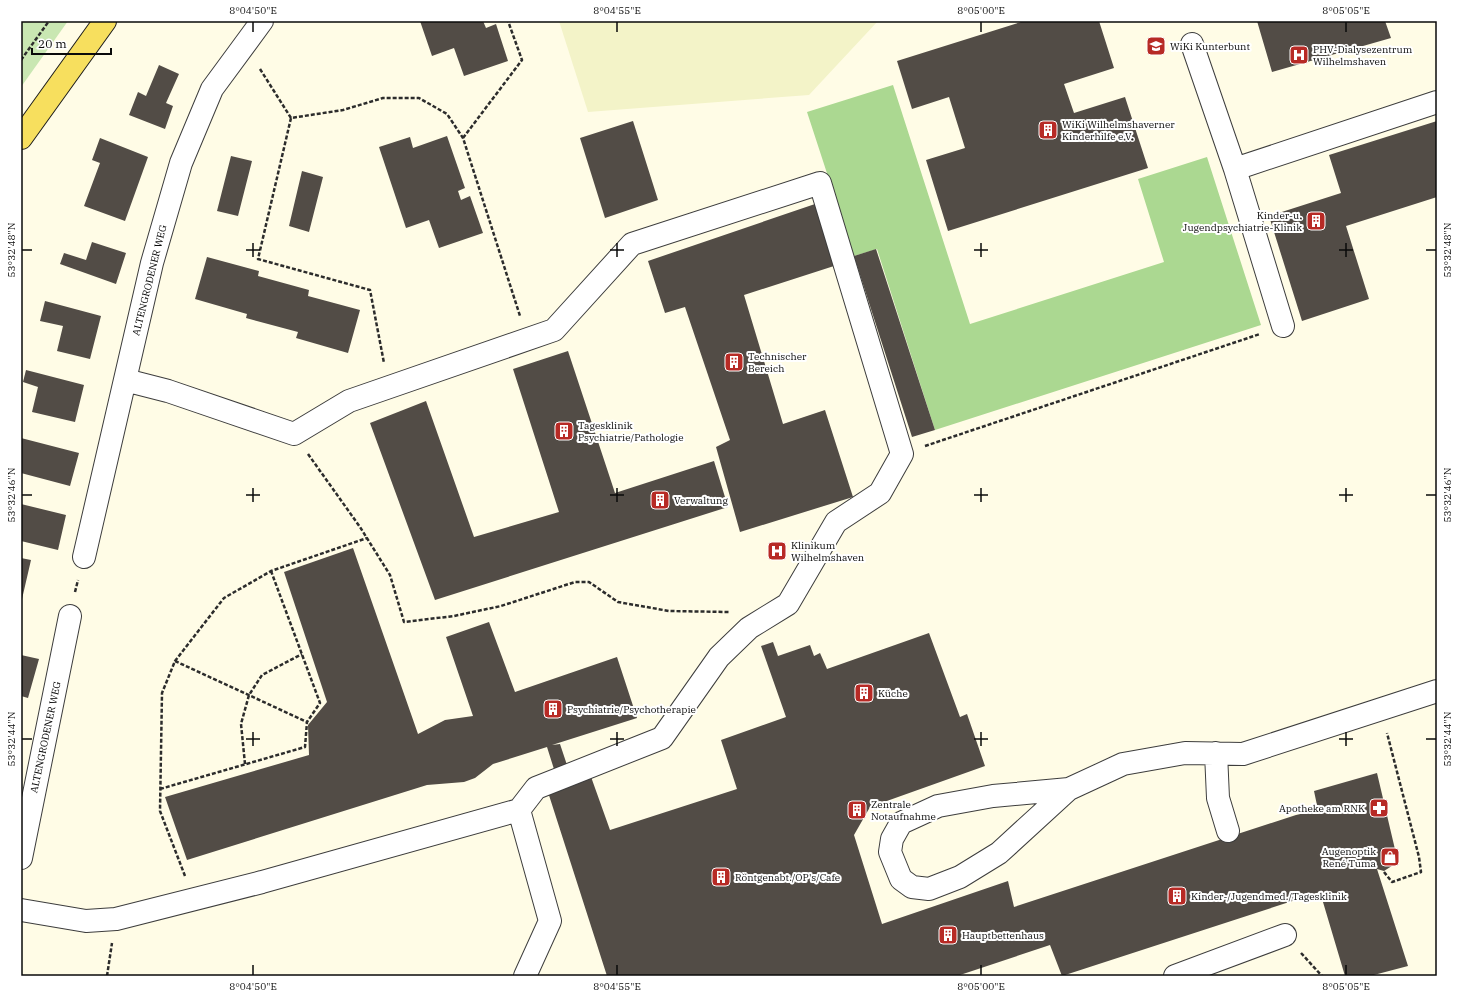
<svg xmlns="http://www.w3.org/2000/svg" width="1458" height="997" font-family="'IBM Plex Serif',serif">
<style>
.farmland{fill:#f3f3c8}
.green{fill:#c9e7b2}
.forest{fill:#abd891}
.building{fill:#524c46}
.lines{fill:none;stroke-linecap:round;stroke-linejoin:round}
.minor-casing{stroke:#3d3d3d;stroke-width:24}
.major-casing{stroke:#1b1b1b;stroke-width:24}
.path{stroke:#2c2c2c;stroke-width:2.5;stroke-dasharray:4 2;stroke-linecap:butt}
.minor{stroke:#fff;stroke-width:22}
.major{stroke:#f7df5e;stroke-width:22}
.ticks{fill:none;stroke:#0a0a0a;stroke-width:1.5}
.labels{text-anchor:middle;stroke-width:4;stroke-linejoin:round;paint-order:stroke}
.poi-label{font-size:10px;fill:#0a0a0a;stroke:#fff;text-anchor:start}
.street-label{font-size:10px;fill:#0a0a0a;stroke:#fff}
.neatline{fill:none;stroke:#0a0a0a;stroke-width:1.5}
.ticks-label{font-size:10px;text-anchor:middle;fill:#0a0a0a}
</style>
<rect width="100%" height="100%" fill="#fffce6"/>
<path class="farmland" d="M559,21h319l-69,74 -221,17z"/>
<path class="green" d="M21,21h47l-47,66z"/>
<path class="forest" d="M893,85l77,239 194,-62 -26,-83 69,-22 54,168 -326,105 -58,-181 -23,7 -47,-144z"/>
<path class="building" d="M420,21h63l3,7 10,-4 12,37 -44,15 -10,-28 -22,8z
M1024,21h75l15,47 -50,16 10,29 51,-16 23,71 -200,63 -22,-71 39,-12 -16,-51 -37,12 -15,-48z
M1257,21h128l6,17 -119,34z
M159,65l20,9 -13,29 7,3 -8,23 -36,-14 9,-23 8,4z
M633,121l25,79 -53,18 -25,-80z
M1437,121v76l-91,29 23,73 -67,22 -33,-105 72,-23 -12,-38z
M447,136l18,52 -7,3 3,9 9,-4 13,37 -44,15 -10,-28 -23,8 -27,-81 31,-10 3,11z
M100,138l48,19 -23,64 -41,-15 16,-43 -8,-3z
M231,156l21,5 -14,55 -21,-5z
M302,171l21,6 -14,55 -20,-6z
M815,204l19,62 -90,29 39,129 42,-14 28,87 -113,35 -24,-85 14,-7 -45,-133 -20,6 -17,-52z
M92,242l34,11 -10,31 -56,-20 4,-11 22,7z
M876,249l59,181 -23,7 -58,-181z
M207,257l52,14 -1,5 51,14 -1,6 52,14 -12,43 -52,-15 2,-6 -52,-14 1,-4 -52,-15z
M45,301l56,15 -11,43 -33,-8 6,-25 -23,-5z
M568,351l47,142 99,-32 14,46 -293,93 -65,-177 56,-22 48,136 85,-25 -46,-143z
M26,370l58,15 -9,37 -43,-10 6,-25 -15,-5z
M21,438l58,15 -9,33 -49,-13z
M21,504l45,11 -8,35 -37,-9z
M353,548l65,186 27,-14 28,-4 -27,-79 43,-15 26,70 102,-35 20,61 -85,27 8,-1 12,36 18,-6 20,56 127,-41 -16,-49 65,-23 -25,-71 12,-4 5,14 32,-11 4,11 6,-3 7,16 102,-36 31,84 7,-3 18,52 -115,41 -16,28 28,89 126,-43 6,26 282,-92 22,-5 -4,-19 63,-18 21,89 -14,9 -7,-2 31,97 -38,10h-25l-25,-84 -258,84 -12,-31 -93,31h-350l-60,-187 12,-4 -12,-38 -54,17 -18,14 -11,4 -37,3 -240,75 -22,-63 144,-42 -1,-30 19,-23 -43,-130z
M21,558l10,2 -9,39h-1z
M21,655l18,4 -11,39 -7,-2z"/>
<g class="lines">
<defs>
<path id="minor" d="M1192,44l43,125 48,157
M1235,169l202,-67
M84,557l68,-294 29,-100 31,-74 50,-68
M1216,753l2,45 10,33
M1069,789l-76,7 -55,10 -37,17 -9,16 -2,13 11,27 11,8 17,2 31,-12 39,-24 70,-64 54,-25 62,-11 58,1 194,-63
M519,810l31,111 -25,55
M21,858l49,-242
M21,910l65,11 30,-2 146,-37 257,-72 17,-22 126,-50 57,-81 30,-29 39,-24 48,-82 44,-29 22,-39 -82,-271 -188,61 -78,86 -205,71 -55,33 -126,-43 -43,-11
M1175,976l110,-41"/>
<path id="major" d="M21,138l84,-117"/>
</defs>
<use href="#minor" class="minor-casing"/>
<use href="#major" class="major-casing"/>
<path class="path" d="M21,60l28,-39
M260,69l31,49 52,-8 40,-12h36l28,16 16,24 57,178
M291,118l-33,141 112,31 14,73
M463,138l59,-78 -14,-39
M925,446l335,-112
M308,454l52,73 30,48 14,47 50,-6 47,-10 74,-24h14l29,20 51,9 60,1
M75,592l3,-12
M175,661l132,61
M245,764l-4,-40 8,-29 13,-20 40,-21
M160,789l145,-42 2,-25 13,-19 -49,-132
M1384,872l8,10 29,-10 -2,-15 -32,-124
M185,876l-25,-65 2,-118 13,-32 49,-63 47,-27 96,-33
M1301,953l21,23
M107,976l5,-33"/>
<use href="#minor" class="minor"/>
<use href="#major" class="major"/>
</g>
<path class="ticks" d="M253,22v10M617,22v10M981,22v10M1346,22v10M253,243v14M617,243v14M981,243v14M1346,243v14M22,250h10M246,250h14M610,250h14M974,250h14M1339,250h14M1426,250h10M253,488v14M617,488v14M981,488v14M1346,488v14M22,495h10M246,495h14M610,495h14M974,495h14M1339,495h14M1426,495h10M253,732v14M617,732v14M981,732v14M1346,732v14M22,739h10M246,739h14M610,739h14M974,739h14M1339,739h14M1426,739h10M253,965v10M617,965v10M981,965v10M1346,965v10"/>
<defs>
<symbol id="school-square" viewBox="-11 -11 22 22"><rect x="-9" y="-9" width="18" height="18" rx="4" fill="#b72a25" stroke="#fff"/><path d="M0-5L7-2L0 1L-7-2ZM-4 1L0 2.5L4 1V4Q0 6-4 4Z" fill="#fff"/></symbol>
<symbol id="hospital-square" viewBox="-11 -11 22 22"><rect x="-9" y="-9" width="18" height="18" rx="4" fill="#b72a25" stroke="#fff"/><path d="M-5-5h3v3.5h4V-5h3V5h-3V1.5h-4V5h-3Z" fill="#fff"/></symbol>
<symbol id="building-square" viewBox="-11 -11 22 22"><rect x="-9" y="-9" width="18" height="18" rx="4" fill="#b72a25" stroke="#fff"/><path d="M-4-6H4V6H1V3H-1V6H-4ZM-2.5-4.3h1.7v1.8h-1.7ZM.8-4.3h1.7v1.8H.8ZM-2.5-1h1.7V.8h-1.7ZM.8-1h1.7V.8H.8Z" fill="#fff"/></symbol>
<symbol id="pharmacy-square" viewBox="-11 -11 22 22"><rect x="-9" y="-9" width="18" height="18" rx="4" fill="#b72a25" stroke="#fff"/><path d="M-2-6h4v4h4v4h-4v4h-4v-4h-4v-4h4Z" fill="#fff"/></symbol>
<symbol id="shop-square" viewBox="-11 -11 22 22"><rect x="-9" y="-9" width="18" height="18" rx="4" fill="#b72a25" stroke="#fff"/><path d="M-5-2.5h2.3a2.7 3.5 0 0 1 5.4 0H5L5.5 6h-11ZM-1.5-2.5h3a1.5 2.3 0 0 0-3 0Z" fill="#fff"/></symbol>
</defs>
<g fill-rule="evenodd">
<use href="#school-square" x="1145" y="35" width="22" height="22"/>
<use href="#hospital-square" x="1288" y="44" width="22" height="22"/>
<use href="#building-square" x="1037" y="119" width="22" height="22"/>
<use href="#building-square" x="1305" y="210" width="22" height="22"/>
<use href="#building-square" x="723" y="351" width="22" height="22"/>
<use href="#building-square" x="553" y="420" width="22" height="22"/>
<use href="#building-square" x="649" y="489" width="22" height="22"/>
<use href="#hospital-square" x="766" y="540" width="22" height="22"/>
<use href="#building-square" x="853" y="682" width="22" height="22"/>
<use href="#building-square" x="542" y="698" width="22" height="22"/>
<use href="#pharmacy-square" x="1368" y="797" width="22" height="22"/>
<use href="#building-square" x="846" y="799" width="22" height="22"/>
<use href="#shop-square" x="1379" y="846" width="22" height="22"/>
<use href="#building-square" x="710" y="866" width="22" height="22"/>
<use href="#building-square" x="1166" y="885" width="22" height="22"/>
<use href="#building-square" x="937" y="924" width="22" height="22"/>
</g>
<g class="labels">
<g class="poi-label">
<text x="1170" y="50">WiKi Kunterbunt</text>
<text x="1313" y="53">PHV-Dialysezentrum<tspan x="1313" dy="12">Wilhelmshaven</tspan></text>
<text x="1062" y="128">WiKi Wilhelmshaverner<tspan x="1062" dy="12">Kinderhilfe e.V.</tspan></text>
<text x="1302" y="219" text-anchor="end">Kinder-u.<tspan x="1302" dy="12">Jugendpsychiatrie-Klinik</tspan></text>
<text x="748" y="360">Technischer<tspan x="748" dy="12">Bereich</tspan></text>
<text x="578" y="429">Tagesklinik<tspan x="578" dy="12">Psychiatrie/Pathologie</tspan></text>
<text x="674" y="504">Verwaltung</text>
<text x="791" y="549">Klinikum<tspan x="791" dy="12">Wilhelmshaven</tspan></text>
<text x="878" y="697">Küche</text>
<text x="567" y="713">Psychiatrie/Psychotherapie</text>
<text x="871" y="808">Zentrale<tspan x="871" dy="12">Notaufnahme</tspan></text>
<text x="1365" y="812" text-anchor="end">Apotheke am RNK</text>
<text x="1376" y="855" text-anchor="end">Augenoptik<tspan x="1376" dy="12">René Tuma</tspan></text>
<text x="735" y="881">Röntgenabt./OP's/Cafe</text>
<text x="1191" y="900">Kinder-/Jugendmed./Tagesklinik</text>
<text x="962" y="939">Hauptbettenhaus</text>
</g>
<g class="street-label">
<text transform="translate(149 280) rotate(-76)" y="4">ALTENGRODENER WEG</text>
<text transform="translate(45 737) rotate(-78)" y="4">ALTENGRODENER WEG</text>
</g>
</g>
<rect width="1458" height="997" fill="none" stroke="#ffffff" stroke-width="44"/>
<path d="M32 48v6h79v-6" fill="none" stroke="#0a0a0a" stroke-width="2"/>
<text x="38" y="48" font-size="12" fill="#0a0a0a" stroke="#ffffff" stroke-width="3" paint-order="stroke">20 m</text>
<rect x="22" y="22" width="1414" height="953" class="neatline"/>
<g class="ticks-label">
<text x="253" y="14">8°04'50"E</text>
<text x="617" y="14">8°04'55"E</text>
<text x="981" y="14">8°05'00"E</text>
<text x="1346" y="14">8°05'05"E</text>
<text transform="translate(11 250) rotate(-90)" y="4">53°32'48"N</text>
<text transform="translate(1447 250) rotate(-90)" y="4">53°32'48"N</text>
<text transform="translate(11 495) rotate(-90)" y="4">53°32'46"N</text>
<text transform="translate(1447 495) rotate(-90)" y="4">53°32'46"N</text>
<text transform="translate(11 739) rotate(-90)" y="4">53°32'44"N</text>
<text transform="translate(1447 739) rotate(-90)" y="4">53°32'44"N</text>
<text x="253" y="990">8°04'50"E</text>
<text x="617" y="990">8°04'55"E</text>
<text x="981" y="990">8°05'00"E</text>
<text x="1346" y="990">8°05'05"E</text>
</g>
</svg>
